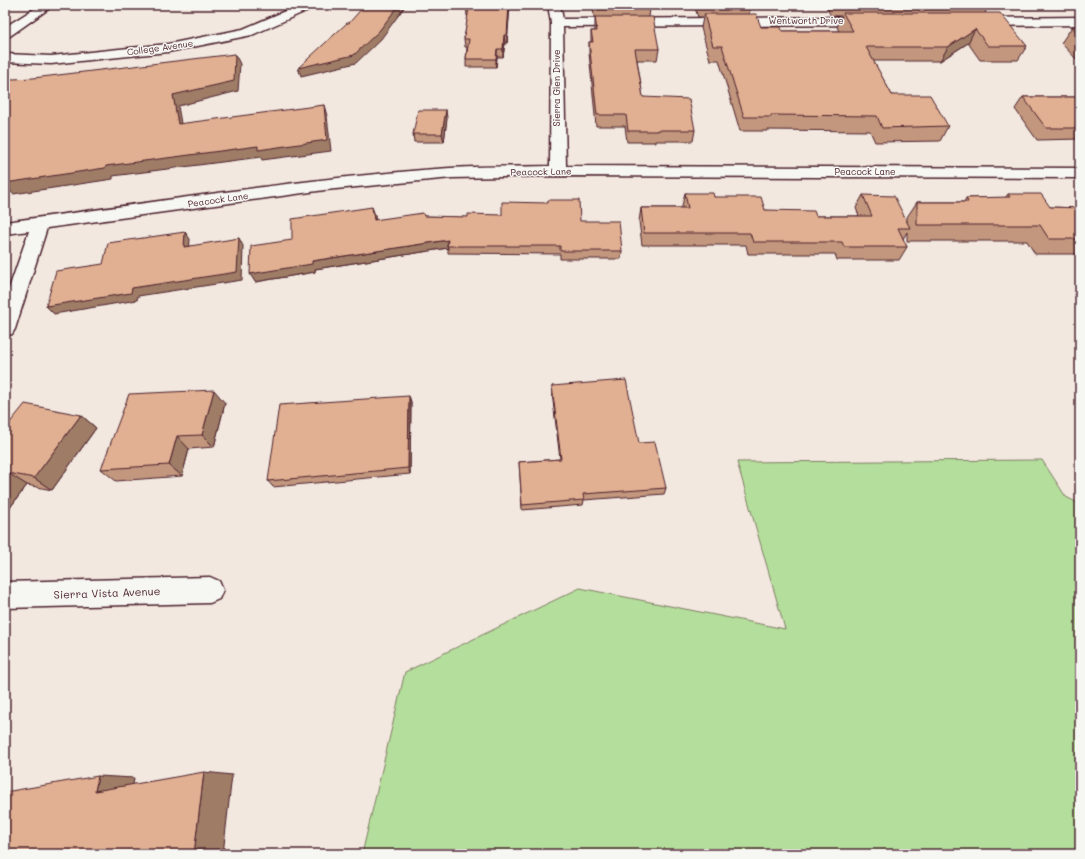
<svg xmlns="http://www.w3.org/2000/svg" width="1085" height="859" font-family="Mali,sans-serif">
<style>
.green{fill:#b4de9c;stroke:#7f7e64}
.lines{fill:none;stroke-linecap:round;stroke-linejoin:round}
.minor-casing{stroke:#4a1f2b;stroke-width:3}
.minor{fill:#f6f6f2;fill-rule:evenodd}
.wall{fill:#c2977e;stroke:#4a1f2b}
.shaded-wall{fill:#9e7b66;stroke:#4a1f2b}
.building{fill:#e1b092;stroke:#4a1f2b}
.labels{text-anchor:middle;stroke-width:3;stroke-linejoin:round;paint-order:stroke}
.far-street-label{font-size:9px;fill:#4a1f2b;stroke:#f6f6f2}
.street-label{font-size:11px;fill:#4a1f2b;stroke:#f6f6f2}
</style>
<rect width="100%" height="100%" fill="#f2e8df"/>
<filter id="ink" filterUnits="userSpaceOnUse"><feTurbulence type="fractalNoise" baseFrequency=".025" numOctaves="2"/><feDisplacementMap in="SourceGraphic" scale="8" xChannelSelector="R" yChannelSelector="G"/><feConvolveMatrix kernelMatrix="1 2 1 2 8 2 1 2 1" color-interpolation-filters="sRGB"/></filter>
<g filter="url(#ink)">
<path class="green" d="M1042,460l24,37 14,7v350h-718l43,-182 175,-84 205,41 -48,-167z"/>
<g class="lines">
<defs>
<path id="minor" d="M40,5h14l-44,31 -5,1v-10z
M299,5h16l-2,3 -61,27 -84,17 -117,12 -46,-2v-8l46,2 117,-12 75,-15z
M548,5h12l3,14 306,-2 4,1 2,3 -2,3 -4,1 -306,2 3,139 514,2v10l-522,-2 -106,2 -127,12 -278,38 -32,101 -3,5 -7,2v-36l24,-69 -24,3v-12c148,-19 296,-44 445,-54 33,-2 67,-1 100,-2l1,-143z
M1080,17v8l-102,1 -5,-1 -1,-3 1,-3 5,-1z
M210,577l9,4 4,9 -4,9 -9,4 -205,5v-26z"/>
</defs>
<use href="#minor" class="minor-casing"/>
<use href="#minor" class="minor"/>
</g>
<path class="wall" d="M466,5h44l-3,38h-2l-2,14h-6l-1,10h-30v-8l1,-12h-2l-1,-8 4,-23h-1z
M593,5h57v4l-1,8 10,32 -2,11h-20l6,37 52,33 -2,11h-38v1h-28l-2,-16h-29l-7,-73v-11h2v-11h4v-14h-1z
M694,5h57l-2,9 12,13 21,4h57l-2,-4 5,-11h-11l-6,-11h164l-4,8 42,33 -9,14h-38l-12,-17 -28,18h-67l19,34 56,31 -8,15 -65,1 -5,-11 -103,-1v1h-27l-21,-71h-9l-9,-32 2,-11h-5z
M1071,5h9v5z
M1072,27h8v36l-19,-20z
M1023,97h57v42l-43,1 -22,-31z
M447,118l-3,24h-30l-1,-8z
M685,193l29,4 51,13 51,6h43l-3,-8 7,-13 44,27v-5l10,-15h47l2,-4h39l3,-4 42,13 30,1v46h-45l-8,-13h-120v-9l-4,7 4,8 -8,13h-62l-2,-6h-87l-2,-9h-104l-3,-24 2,-13h41v-2z
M375,215v5l49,-4 156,5 42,30 -1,8h-61v-5l-112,-1v-5l-133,21v3l-60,10 37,-42z
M552,386l87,57 27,45 -2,6 -80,6 -1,5 -61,5 -3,-48 41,-3 -8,-66z
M409,396l2,6 -1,72 -137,13 -5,-6z
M225,403l-11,44 -25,2 -7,27 -66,5 -15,-12z
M81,415l15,13 -44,62 -25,-5 -21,28h-1v-89l3,1z"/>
<path class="shaded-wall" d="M399,5h7l-25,34 -25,24 -55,13 -3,-8z
M509,5h1l-3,38v-8z
M975,29l-7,14 -28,18 8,-14z
M504,35l1,8 -2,14v-8z
M497,49v8l-1,10v-8z
M235,54l5,10 -2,27 -60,15 5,29 -5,-11 -5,-29z
M324,105l3,11 4,35 -69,9 -1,-3 -125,16 -23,3v3l-100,15 -8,-9v-2z
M446,110l1,8 -3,24 -2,-8z
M5,165h5l9,10 -14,2z
M372,207l3,8 1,13 -2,-8z
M185,232l5,7 -1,15 -5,-7z
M239,238l4,8 -1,34 -104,16 -1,4 -83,14 -8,-8 86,-18z
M448,240l-1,6 1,2 -133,21v3l-60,10 -5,-8 62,-13z
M214,390l11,13 -11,44 -12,-12z
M409,396l2,6 -1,72 -2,-6z
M81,415l15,13 -44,62 -18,-12z
M177,436l12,13 -7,27 -13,-11z
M8,473l19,12 -21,28 -1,-1v-35z
M204,772l28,3 -9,79h-29z
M98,776l36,2 -2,14 -37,-1z"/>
<path class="building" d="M365,5h34l-20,26 -25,24 -56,13 49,-45h2z
M466,5h43l-2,30h-3l-1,14h-6l-1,10h-30l3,-20h-5l5,-31h-3z
M594,5h56v4h-56z
M843,13h157l27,33h-39l-13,-17 -27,18h-82l26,48h38l18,31 -66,2 -5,-12 -106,-1v2h-27l-22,-71h-9l-9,-32h52l5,13h20l1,4h71z
M595,17h58l6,32h-24l8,48 46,2 6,31h-38v1h-29l-2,-16h-29l-8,-73h4l-2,-11h6z
M1072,27h8v9z
M235,54l-1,27 -61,14 5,29 146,-19 3,35 -69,10v-4l-129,17 -23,3 -1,2 -100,15v-4l5,-14h-5v-87l8,1 20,-1z
M1023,97h57v31h-34z
M418,110h28l-4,24h-29z
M685,193h28l1,4h47l4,13 49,1 2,5h56l-9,-21 31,1 16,32h-12l9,19h-63l-2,-5h-89l-3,-9h-106l-3,-25h47z
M1008,194h33l9,13 30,1v31h-31l-9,-14h-123v-23h51l-2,-4 44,-1z
M548,200h31l1,21h39l3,30h-62v-5h-113l1,-6 -136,21v3l-62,10 1,-28 41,-6v-21l80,-12 2,13 49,-7 1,3 44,1v-3l34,1v-13l46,1z
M185,232l-1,15 55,-9 -2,34 -105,16 -1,5 -85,13 10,-35 47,-7 5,-21z
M626,380l13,63 16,-1 11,46 -83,6 1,6 -62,5 -3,-43 42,-3 -9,-73z
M214,390l-12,45 -25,1 -8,29 -68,4 28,-75z
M409,396l-1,72 -140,13 11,-76z
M25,404l56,11 -47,63 -26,-5 -3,4v-53l3,1z
M204,772l-10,82h-189v-62l93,-16 -3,15z"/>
</g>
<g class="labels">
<g class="far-street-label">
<text x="806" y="24">Wentworth Drive</text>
<text transform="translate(160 48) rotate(-8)" y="3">College Avenue</text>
<text transform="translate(557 88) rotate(-90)" y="3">Sierra Glen Drive</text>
<text transform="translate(541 172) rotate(-1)" y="3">Peacock Lane</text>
<text x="865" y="175">Peacock Lane</text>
<text transform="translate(218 200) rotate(-8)" y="3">Peacock Lane</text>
</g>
<g class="street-label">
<text transform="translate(107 593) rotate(-2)" y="4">Sierra Vista Avenue</text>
</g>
</g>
<rect width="1085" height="859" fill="none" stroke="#f6f6f2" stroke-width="20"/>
<rect x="10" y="10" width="1065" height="839" fill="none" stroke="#4a1f2b" stroke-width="1.5" filter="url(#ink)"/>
</svg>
